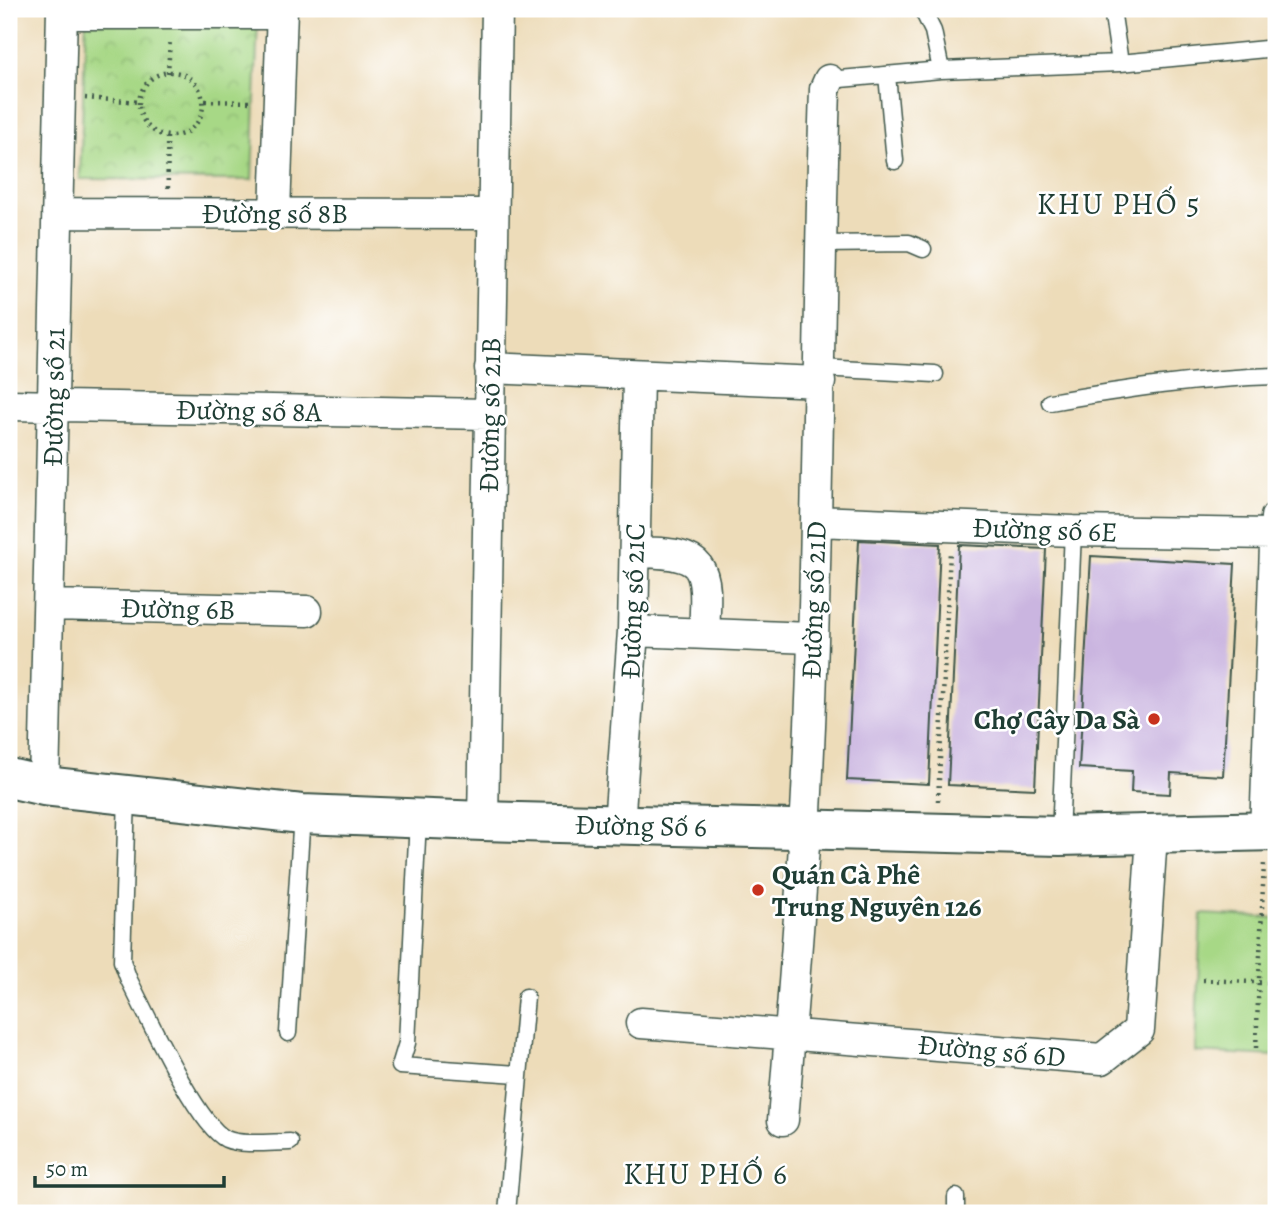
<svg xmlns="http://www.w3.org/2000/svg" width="1285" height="1222" font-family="Alegreya,serif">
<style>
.park{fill:url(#park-crowns);stroke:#638a5d;stroke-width:2}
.pitch{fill:#a7d886;stroke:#638a5d;stroke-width:2}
.building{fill:#cab5e0}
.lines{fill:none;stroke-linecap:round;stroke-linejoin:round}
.service-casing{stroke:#3e5548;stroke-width:19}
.minor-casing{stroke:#3e5548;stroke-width:33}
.tertiary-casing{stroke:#3e5548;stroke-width:42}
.path{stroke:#3e5548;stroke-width:4.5;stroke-dasharray:2 5;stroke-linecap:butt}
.service{stroke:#fff;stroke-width:16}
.minor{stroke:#fff;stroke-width:30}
.tertiary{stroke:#fff;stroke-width:38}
.poi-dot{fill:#c8321e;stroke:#fff;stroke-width:2.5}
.labels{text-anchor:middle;stroke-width:5;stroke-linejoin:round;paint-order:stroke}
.street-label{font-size:28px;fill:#1f3d34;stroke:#fff}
.poi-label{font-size:28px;font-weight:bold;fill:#1f3d34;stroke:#fff;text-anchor:end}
.neighbourhood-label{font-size:30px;letter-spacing:2px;fill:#1f3d34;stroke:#fff}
</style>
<defs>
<pattern id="park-crowns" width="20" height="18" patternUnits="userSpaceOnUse" patternTransform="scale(1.75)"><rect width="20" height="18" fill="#a7d886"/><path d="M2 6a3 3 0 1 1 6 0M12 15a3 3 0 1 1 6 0" fill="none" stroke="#8fba74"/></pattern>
</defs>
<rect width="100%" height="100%" fill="#fff"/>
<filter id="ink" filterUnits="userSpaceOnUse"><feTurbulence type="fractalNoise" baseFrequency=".0143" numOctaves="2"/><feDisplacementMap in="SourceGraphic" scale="14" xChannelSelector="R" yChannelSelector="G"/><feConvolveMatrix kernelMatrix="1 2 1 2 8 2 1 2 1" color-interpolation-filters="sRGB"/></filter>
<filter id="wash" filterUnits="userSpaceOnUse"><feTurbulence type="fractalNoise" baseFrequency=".00686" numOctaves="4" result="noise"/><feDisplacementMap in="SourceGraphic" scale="28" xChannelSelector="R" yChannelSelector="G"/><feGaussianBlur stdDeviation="1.57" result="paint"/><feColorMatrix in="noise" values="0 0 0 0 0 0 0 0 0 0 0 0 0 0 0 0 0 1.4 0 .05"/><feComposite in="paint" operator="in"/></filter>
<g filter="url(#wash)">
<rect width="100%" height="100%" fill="#eddcb9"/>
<path class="park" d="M86,18h172l-6,162 -172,-1z"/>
<path class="pitch" d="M1201,914l75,4v138l-81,-4z"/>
<g id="blocks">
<path class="building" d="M859,540l81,4 -11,240 -82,-4z
M959,545l87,4 -11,240 -87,-4z
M1091,556l144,8 -12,212 -52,-3 -1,21 -39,-2 1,-21 -53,-3z"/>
</g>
</g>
<g filter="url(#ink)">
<use href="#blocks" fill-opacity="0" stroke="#3e5548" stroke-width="2"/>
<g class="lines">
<defs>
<path id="service" d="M922,9l11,22 8,39
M1112,9l8,54
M887,75l8,86
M829,80l112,-10 179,-7 156,-15
M820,244l89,-1 14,6
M820,368l115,6
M1050,402c75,-13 150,-24 226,-26
M127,795l-5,166 7,19c17,33 68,145 97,159 16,7 46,3 64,3
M418,819l-11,224 -7,23 118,8
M1060,836l13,-305
M288,1033l14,-219
M507,1213l19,-216
M956,1213v-16"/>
<path id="minor" d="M62,14h219
M57,213l435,1
M275,213l7,-204
M490,368l330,14
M9,405l479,9
M816,521l257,10 201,3
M635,552c72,1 73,11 69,81
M50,605l257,6
M633,631l178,7
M44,786l18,-777
M483,821l14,-812
M619,825l14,-194 5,-254
M1265,833l11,-316
M641,1023l461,36 37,-29 13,-195
M783,1120c8,-97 16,-194 22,-290 14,-247 12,-494 20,-741l4,-9"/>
<path id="tertiary" d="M9,778l35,8 258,28 181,7 577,15 216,-5"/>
</defs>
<use href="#service" class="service-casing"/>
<use href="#minor" class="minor-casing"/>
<use href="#tertiary" class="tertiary-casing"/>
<path class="path" d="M139 104a32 32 0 1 1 64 0a32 32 0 1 1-64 0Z
M168,73l2,-34
M85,98l55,4
M205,101l48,1
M167,137l1,52
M938,801l12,-250
M1203,980l73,3
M1256,1048l8,-186"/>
<use href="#service" class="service"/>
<use href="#minor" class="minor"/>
<use href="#tertiary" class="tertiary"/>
</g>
</g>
<g class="poi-dot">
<circle cx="1154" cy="719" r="7"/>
<circle cx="758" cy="890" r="7"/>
</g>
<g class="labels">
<g class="street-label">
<text x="275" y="223">Đường số 8B</text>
<text transform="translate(53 397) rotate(-89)" y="10">Đường số 21</text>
<text transform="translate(249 410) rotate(1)" y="10">Đường số 8A</text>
<text transform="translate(489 415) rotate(-89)" y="10">Đường số 21B</text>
<text transform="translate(1045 529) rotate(2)" y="10">Đường số 6E</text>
<text transform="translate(813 600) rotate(-88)" y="10">Đường số 21D</text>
<text transform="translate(632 601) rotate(-88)" y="10">Đường số 21C</text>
<text transform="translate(178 608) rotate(1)" y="10">Đường 6B</text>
<text transform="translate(641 825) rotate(1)" y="10">Đường Số 6</text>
<text transform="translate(992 1050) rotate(5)" y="10">Đường số 6D</text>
</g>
<g class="poi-label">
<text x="1140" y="729">Chợ Cây Da Sà</text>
<text x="772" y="884" text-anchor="start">Quán Cà Phê<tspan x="772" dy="32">Trung Nguyên 126</tspan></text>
</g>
<g class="neighbourhood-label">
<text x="1119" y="214">KHU PHỐ 5</text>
<text x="706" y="1184">KHU PHỐ 6</text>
</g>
</g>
<rect width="1285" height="1222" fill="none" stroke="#fff" stroke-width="35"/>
<path d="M35 1176v10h189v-10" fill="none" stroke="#1f3d34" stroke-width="3.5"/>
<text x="46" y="1176" font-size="21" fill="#1f3d34" stroke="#ffffff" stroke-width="5" paint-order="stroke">50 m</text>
</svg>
